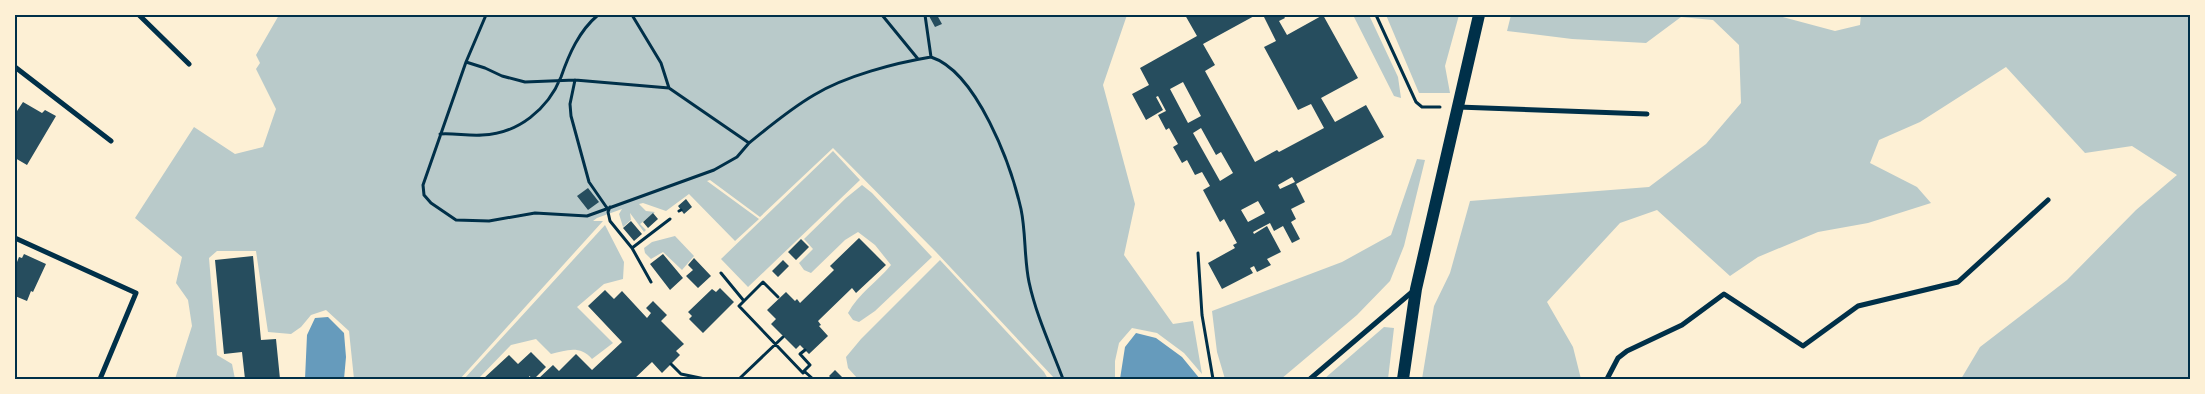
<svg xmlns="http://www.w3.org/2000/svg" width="2205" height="394" font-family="'Titillium Web',sans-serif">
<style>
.green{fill:#b9caca}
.water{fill:#669bbc}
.building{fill:#264d5e;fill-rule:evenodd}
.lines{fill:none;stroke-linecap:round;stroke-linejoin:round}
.path{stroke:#003049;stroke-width:3}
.minor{stroke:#003049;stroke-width:5}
.primary{stroke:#003049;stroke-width:12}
.neatline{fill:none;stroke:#003049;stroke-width:2}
</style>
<rect width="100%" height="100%" fill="#fdf0d5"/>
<path class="green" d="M279,15h848l-24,70 32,119 -11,51 49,69 20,-3 9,53 -18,-21 -27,-20 -25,-5 -13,15 -4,18v18h-60l-119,-127 -103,-104 -73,69 -50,-37 -3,1 52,38 -24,22 -46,-47 -23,17 -23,-8 -4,1 7,7 9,1 -15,12 6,6 -2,2 -14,-19 1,7 -8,7 -4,-13 3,-5 -25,9 -4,3h10l-143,158h-106l-5,-48 -23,-21 -15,5 -10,12 -10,7 -23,-2 -12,-81h-39l-8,7 8,97 15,9 3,15h-60l17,-53 -4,-26 -12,-17 6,-26 -47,-39 59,-91 41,27 28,-7 13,-38 -20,-40 4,-6 -4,-8z
M1353,15h16l29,62 3,21 -7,-2z
M1386,15h73l-14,51 5,27h-31z
M1511,15h264l60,16 25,-6 1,-10h329v364h-229l19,-32 87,-67 69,-70 41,-35 -45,-29 -47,7 -79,-86 -86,55 -41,18 -9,23 47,24 14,16 -63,20 -50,9 -60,25 -28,19 -73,-66 -37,13 -73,79 26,45 8,32h-159l12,-73 16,-33 20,-72 179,-14 57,-43 35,-41 -2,-58 -26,-25 -32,-3 -35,26 -74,-4 -65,-8z
M833,151l27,29 -112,107 -27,-28z
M1417,159l8,1 -21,86 -14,35 -33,34 -76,64h-56l-8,-27 -5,-41 130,-49 49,-27z
M862,185l10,8 60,64 -57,54 -16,11 -6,-2 -5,-7c10,-19 29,-31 43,-48l-16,-20 -17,-13 -13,8 -34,33 -7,-3 -5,-7 14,-14 -9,-10 42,-41z
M605,225l19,37 -1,17 -19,5 -27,23 36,36 -21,16c-12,-14 -25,-9 -41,-5l-15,-15 -25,6 -33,34h-14z
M675,236l19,20 -12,14 -19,-18 -12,7 -6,-6 -1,-5 8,-6z
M940,260l104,112 4,7h-190l-10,-11 -2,-11 15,-18z
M1384,327l10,1 -6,51h-64z"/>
<path class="water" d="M328,317l16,16 2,24 -2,22h-39l2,-44 8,-17z
M1136,333l20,5 26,19 18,22h-80l5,-32z"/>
<path class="building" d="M931,15h6l5,9 -7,3 -6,-11z
M1185,15h71l-53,29 12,21 -10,6 50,91 22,-12 2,2 45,-24 -13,-24 -13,6 -34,-63 12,-6 -13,-26h20l2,3 -6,3 8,14 36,-20 35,63 -37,20 14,24 31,-17 18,32 -88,47 9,18 -14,7 5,10 -5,3 9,17 -8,4 -9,-17 -9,5 -4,-8 -17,9 1,2 13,-8 14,26 -14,7 4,6 -14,7 -3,-6 -4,2 3,5 -31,16 -14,-26 27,-15 -2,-3 4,-2 -13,-24 -4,3 -17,-32 7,-4 -8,-14 -7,3 -8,-15 -5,3 -9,-16 5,-3 -9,-16 -3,2 -8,-15 8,-4 -8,-15 -2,1 7,13 -17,10 -14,-26 17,-9 -9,-17 57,-32zM1183,82l18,34 -13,7 -18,-34zM1201,128l15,27 5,-3 12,21 -13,8 -27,-48zM1292,177l3,5 -15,7 -2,-4zM1258,201l7,12 -17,9 -7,-12z
M23,102l19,11 3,-3 11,6 -29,49 -12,-7v-44z
M588,188l11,14 -11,8 -11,-14z
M686,199l6,8 -8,7 -6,-8z
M653,213l5,6 -10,9 -5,-6z
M631,221l11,13 -8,7 -11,-13z
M859,238l27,27 -30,28 -4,-5 -34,33 3,4 -2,1 9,10 -19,18 -9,-9 -4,4 -25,-25 5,-5 -9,-9 19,-18 9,9 2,-2 3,4 34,-33 -4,-4z
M801,239l8,8 -13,13 -8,-8z
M24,254l22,10 -13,28 -2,-1 -4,10 -12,-5v-29l4,-10 3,1z
M663,254l20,24 -13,12 -20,-26z
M253,256l8,84 15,-1 4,40h-35l-3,-27 -18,2 -9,-94z
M694,258l17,18 -13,12 -12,-12 7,-6 -5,-5z
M783,260l6,6 -11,11 -6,-6z
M720,288l14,14 -31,31 -14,-14 3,-3 -4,-4 24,-23 4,3z
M605,290l9,9 8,-8 25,27 4,-5 -5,-5 7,-7 14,14 -6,6 23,23 -8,7 4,4 -18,18 -10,-11 -18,17h-96l15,-14 6,6 17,-17 16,16 30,-28 -34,-36z
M531,352l15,15 -12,12 -5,-3v3h-46l26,-24 9,9z
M835,370l8,8 -2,1h-9l-3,-3z"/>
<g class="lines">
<path class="path" d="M486,15l-20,47 -43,123 1,10 7,8 25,17 33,1 46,-8 52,3 127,-46 23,-13 12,-14
M632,15l29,48 8,25 80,55c21,-17 41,-34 65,-48 31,-19 81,-32 117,-38
M882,15l36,44
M925,15l6,42c46,15 80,108 90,152 5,24 3,49 8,73 7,33 22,65 34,97
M1376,15l40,87 6,5h18
M466,62l19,6 17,8 23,6 50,-2 94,8
M575,80l-5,24 1,12 18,66 18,26
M440,134c14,-1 28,2 42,1 36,-1 66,-26 79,-58 8,-23 18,-46 37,-62
M610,207l-2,5 2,9 22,27 19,34
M679,211l2,-1
M632,248l38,-29
M1198,253l4,62 11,64
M721,273l23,28
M778,297l-15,-15 -24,24 64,67 1,-2 9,8
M671,364l10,10 24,5
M804,371l6,-6 -10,-11 5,-4
M739,379l44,-42"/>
<path class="minor" d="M139,15l50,49
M15,67l96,74
M1458,107l189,7
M15,238l121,55 -36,86
M1310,379l102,-87
M1607,379l11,-21 9,-7 55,-26 42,-31 79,52 55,-40 100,-24 90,-82"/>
<path class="primary" d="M1403,379l13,-90 63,-274"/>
</g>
<rect width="2205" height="394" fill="none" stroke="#fdf0d5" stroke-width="32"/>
<rect x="16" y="16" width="2173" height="362" class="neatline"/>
</svg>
